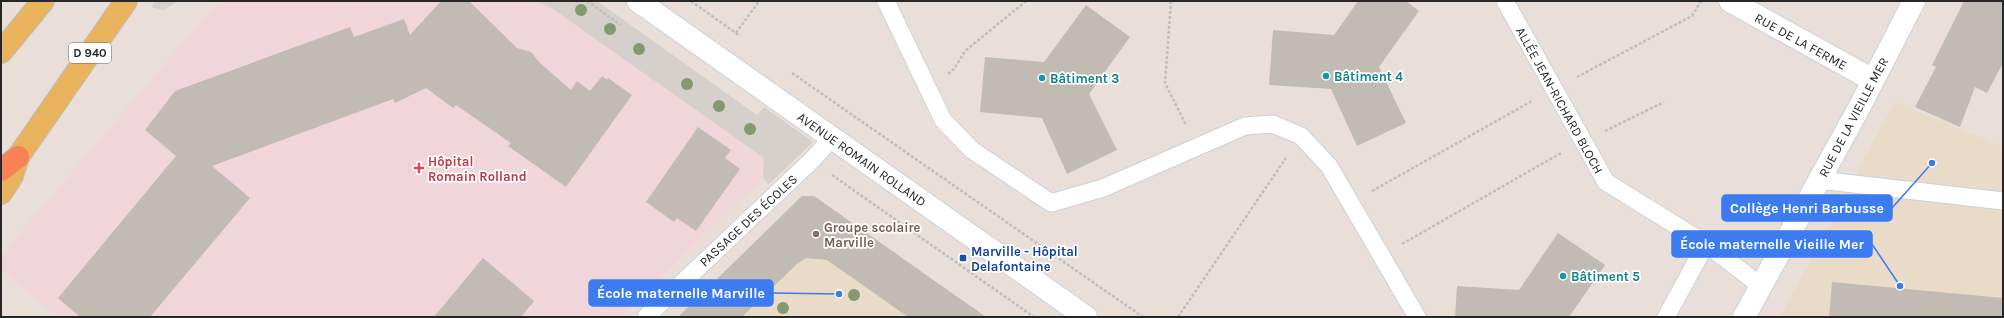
<svg xmlns="http://www.w3.org/2000/svg" width="2004" height="318" font-family="Karla,sans-serif">
<style>
.education{fill:#eadac8}
.medical{fill:#f0d5db}
.plaza{fill:#d5d0cb}
.building{fill:#c1bbb4}
.lines{fill:none;stroke-linecap:round;stroke-linejoin:round}
.lane-casing{stroke:#cbd1db;stroke-width:19}
.street-casing{stroke:#cbd1db;stroke-width:24}
.secondary-casing{stroke:#cbd1db;stroke-width:24}
.primary-casing{stroke:#bebebe;stroke-width:24}
.highway-casing{stroke:#bebebe;stroke-width:24}
.path{stroke:#bebebe;stroke-width:2.5;stroke-dasharray:3 2;stroke-linecap:butt}
.lane{stroke:#fff;stroke-width:17}
.street{stroke:#fff;stroke-width:22}
.secondary{stroke:#fff;stroke-width:22}
.primary{stroke:#e9b35d;stroke-width:22}
.highway{stroke:#f68256;stroke-width:22}
.tree{fill:#859971}
.culture-dot{fill:#0f9aa8;stroke:#fff;stroke-width:1.5}
.health-dot{fill:#e0444e;stroke:#fff;stroke-width:1.5}
.education-dot{fill:#8d6e63;stroke:#fff;stroke-width:1.5}
.transit-dot{fill:#1a4fb4;stroke:#fff;stroke-width:1.5}
.labels{text-anchor:middle;stroke-width:3.5;stroke-linejoin:round;paint-order:stroke}
.shield{fill:#fff;stroke:#686868;stroke-width:1}
.shield-label{font-size:12px;font-weight:bold;fill:#272727}
.street-label{font-size:13px;fill:#272727;stroke:#fff}
.culture-label{font-size:13px;font-weight:bold;fill:#0d838f;stroke:#fff;text-anchor:start}
.health-label{font-size:13px;font-weight:bold;fill:#be3a42;stroke:#fff;text-anchor:start}
.education-label{font-size:13px;font-weight:bold;fill:#785e54;stroke:#fff;text-anchor:start}
.transit-label{font-size:13px;font-weight:bold;fill:#164399;stroke:#fff;text-anchor:start}
.leader{fill:none;stroke:#3d7bf1;stroke-width:1.5}
.callout-dot{fill:#3d7bf1;stroke:#fff;stroke-width:1.5}
.callout{fill:#3d7bf1;stroke:#3d7bf1;stroke-width:1.5}
.callout-label{font-size:14px;text-anchor:middle;font-weight:bold;fill:#fff}
</style>
<rect width="100%" height="100%" fill="#e9dfd8"/>
<path class="education" d="M1895,102l108,45v170h-223l57,-106 31,3 5,-32 -20,-3z
M802,196h12l172,121h-308z"/>
<path class="medical" d="M219,1h315l16,6 214,151 -2,21 -142,138h-562l-57,-47v-15z"/>
<path class="plaza" d="M155,1h24l-16,9 -12,-3z
M534,1h63l160,114 7,-8 49,35 -45,43 -5,-7 1,-20 -214,-151z"/>
<path class="building" d="M441,1h28l48,47 14,4 9,11 31,27 6,-9 13,10 12,-15 5,4 1,-2 24,17 -66,92 -58,-41 3,-3 -55,-38 -3,3 -27,-20 -31,15 -2,-4 -181,67 38,32 -100,119h-70l-22,-19 118,-142 -31,-26 30,-39 175,-64 4,10 50,-18 6,16z
M1358,1h48l13,10 -40,56 27,56 -49,23 -26,-57 -62,-4 4,-55 61,5z
M1964,1h39v62l-16,30 -12,-6 -15,40 -45,-20 21,-40 -4,-2z
M1086,5l44,32 -41,57 28,56 -50,24 -25,-56 -62,-6 5,-55 59,5z
M698,127l33,23 -6,8 15,11 -44,62 -19,-13 -3,4 -28,-20z
M802,196h12l172,121h-78l-81,-57 -21,-2 -9,6 -55,53h-64z
M1558,233l47,32 -36,52h-114l2,-31 62,4z
M483,258l51,43 -13,16h-87z
M1832,282l171,16v19h-174z"/>
<g class="lines">
<defs>
<path id="lane" d="M886,1l57,119 29,30 79,53 52,-15 142,-62 28,-2 28,12 28,30 88,151
M1505,1l101,181 100,62 55,42
M1819,180l184,21
M646,317l166,-157 20,-22
M1666,317l40,-73"/>
<path id="street" d="M1730,1l143,79
M1744,317l116,-211 54,-105"/>
<path id="secondary" d="M638,1l448,316"/>
<path id="primary" d="M1,52l42,-51
M1,193l11,-17 6,-19 108,-156"/>
<path id="highway" d="M1,170l17,-13"/>
</defs>
<use href="#lane" class="lane-casing"/>
<use href="#street" class="street-casing"/>
<use href="#secondary" class="secondary-casing"/>
<use href="#primary" class="primary-casing"/>
<use href="#highway" class="highway-casing"/>
<path class="path" d="M587,1l34,24
M691,1l49,35
M1171,1l-6,82 21,42
M736,33l23,-32
M792,73l351,244
M948,74l6,-5 11,-18 61,-50
M1577,77l115,-61 9,-15
M1605,131l59,-29
M832,175l202,142
M1372,191l160,-90
M1402,244l159,-91
M1178,317l108,-159"/>
<use href="#lane" class="lane"/>
<use href="#street" class="street"/>
<use href="#secondary" class="secondary"/>
<use href="#primary" class="primary"/>
<use href="#highway" class="highway"/>
</g>
<g class="tree">
<circle cx="581" cy="10" r="6"/>
<circle cx="610" cy="29" r="6"/>
<circle cx="639" cy="49" r="6"/>
<circle cx="687" cy="84" r="6"/>
<circle cx="719" cy="106" r="6"/>
<circle cx="750" cy="129" r="6"/>
<circle cx="854" cy="295" r="6"/>
<circle cx="783" cy="308" r="6"/>
</g>
<g class="culture-dot">
<circle cx="1326" cy="76" r="4"/>
<circle cx="1042" cy="78" r="4"/>
<circle cx="1563" cy="276" r="4"/>
</g>
<path class="health-dot" d="M417 162h4v4h4v4h-4v4h-4v-4h-4v-4h4z"/>
<circle class="education-dot" cx="816" cy="234" r="4"/>
<rect class="transit-dot" x="959" y="254" width="8" height="8" rx="2"/>
<g class="labels">
<rect class="shield" x="69" y="43" width="42" height="20" rx="3"/>
<g class="shield-label">
<text x="90" y="57">D 940</text>
</g>
<g class="street-label">
<text transform="translate(1801 41) rotate(29)" y="5">RUE DE LA FERME</text>
<text transform="translate(1560 100) rotate(61)" y="5">ALLÉE JEAN-RICHARD BLOCH</text>
<text transform="translate(1853 117) rotate(-62)" y="5">RUE DE LA VIEILLE MER</text>
<text transform="translate(862 159) rotate(35)" y="5">AVENUE ROMAIN ROLLAND</text>
<text transform="translate(748 220) rotate(-43)" y="5">PASSAGE DES ÉCOLES</text>
</g>
<g class="culture-label">
<text x="1334" y="81">Bâtiment 4</text>
<text x="1050" y="83">Bâtiment 3</text>
<text x="1571" y="281">Bâtiment 5</text>
</g>
<g class="health-label">
<text x="428" y="166">Hôpital<tspan x="428" dy="15">Romain Rolland</tspan></text>
</g>
<g class="education-label">
<text x="824" y="232">Groupe scolaire<tspan x="824" dy="15">Marville</tspan></text>
</g>
<g class="transit-label">
<text x="971" y="256">Marville - Hôpital<tspan x="971" dy="15">Delafontaine</tspan></text>
</g>
</g>
<path class="leader" d="M1932 163L1892 208M1900 286L1872 244M839 294L773 293"/>
<g class="callout-dot">
<circle cx="1932" cy="163" r="4"/>
<circle cx="1900" cy="286" r="4"/>
<circle cx="839" cy="294" r="4"/>
</g>
<g class="callout">
<rect x="1722" y="195" width="170" height="26" rx="4"/>
<rect x="1672" y="231" width="200" height="26" rx="4"/>
<rect x="589" y="280" width="184" height="26" rx="4"/>
</g>
<g class="callout-label">
<text x="1807" y="213">Collège Henri Barbusse</text>
<text x="1772" y="249">École maternelle Vieille Mer</text>
<text x="681" y="298">École maternelle Marville</text>
</g>
<rect width="2004" height="318" fill="none" stroke="#272727" stroke-width="4"/>
</svg>
